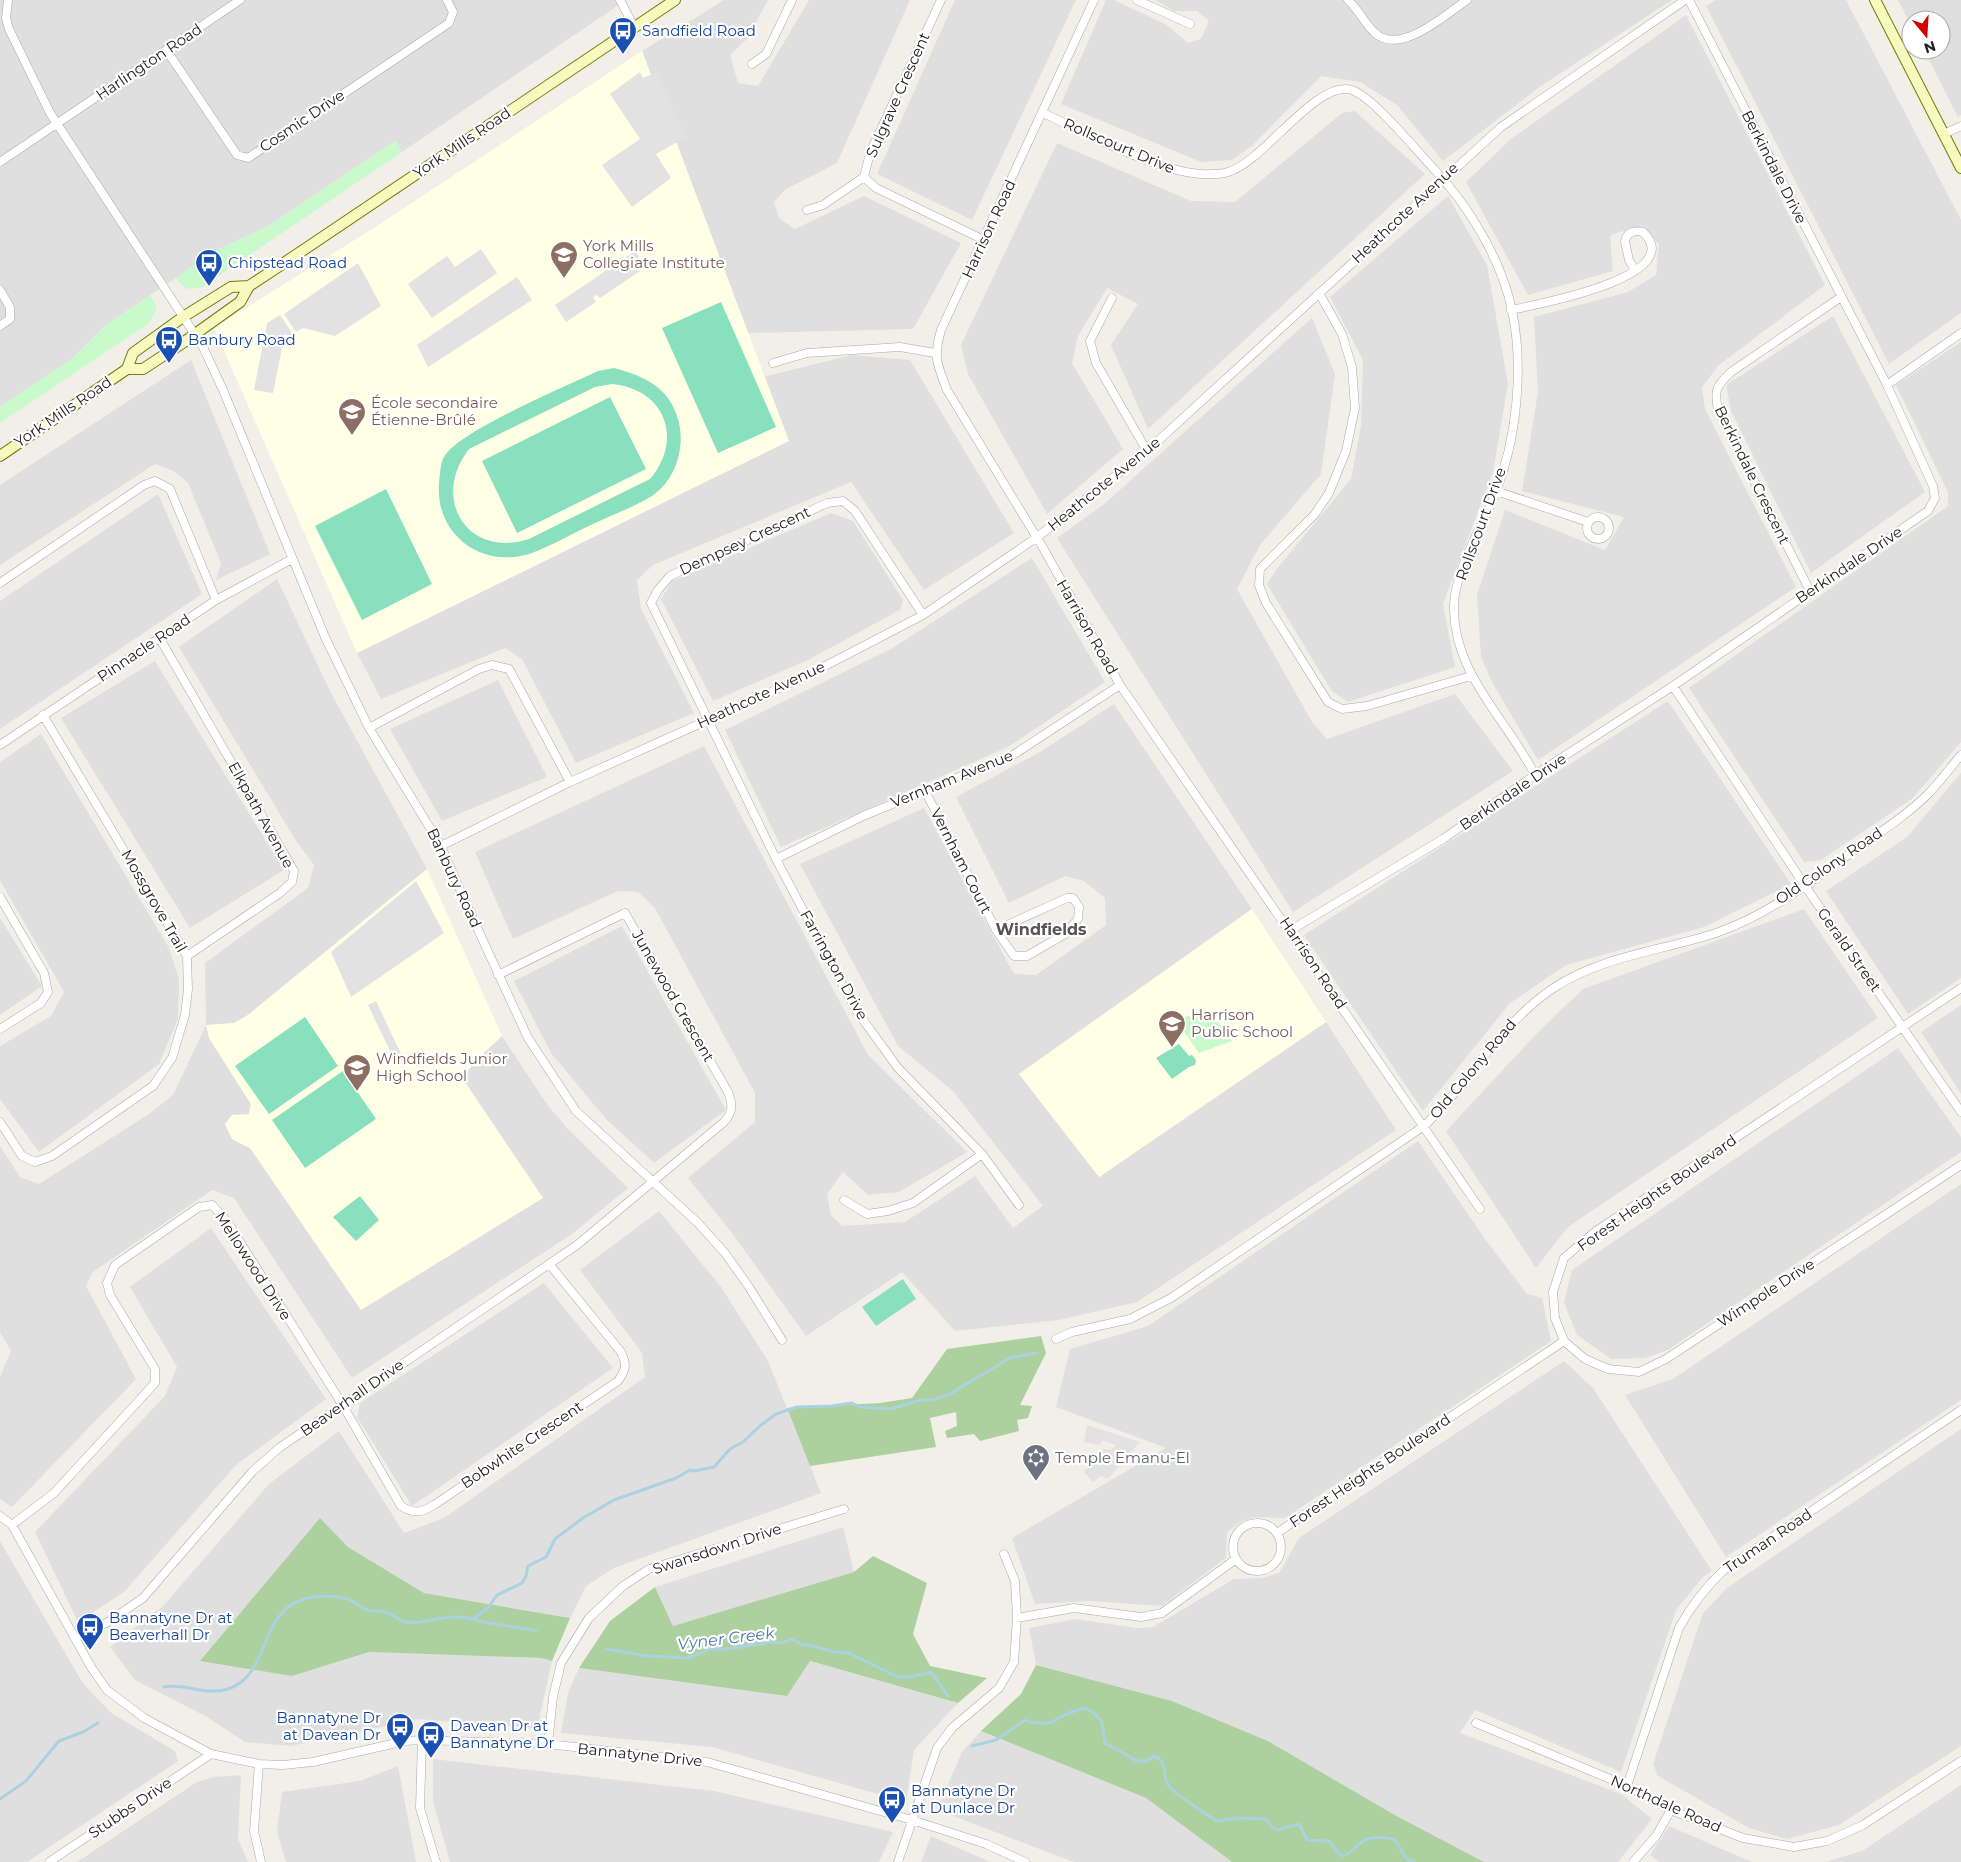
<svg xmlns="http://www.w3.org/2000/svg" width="1961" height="1862" font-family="Montserrat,sans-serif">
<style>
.residential{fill:#e0dfdf}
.education{fill:#ffffe5}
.forest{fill:#add19e}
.park{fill:#c8facc}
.pitch{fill:#88e0be;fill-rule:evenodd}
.parking{fill:#e2e2e2}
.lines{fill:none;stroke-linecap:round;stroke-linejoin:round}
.stream{stroke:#aad3df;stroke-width:3}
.street-casing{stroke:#a9a9a9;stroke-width:9}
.secondary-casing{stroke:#707d05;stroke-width:12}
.street{stroke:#fff;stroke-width:8}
.secondary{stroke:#f7fabf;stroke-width:10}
.labels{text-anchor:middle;stroke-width:4.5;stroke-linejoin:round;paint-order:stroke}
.transit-label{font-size:15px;fill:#164399;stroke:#fff;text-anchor:start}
.street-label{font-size:15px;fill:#222;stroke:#fff}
.education-label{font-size:15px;fill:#785e54;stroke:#fff;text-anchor:start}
.worship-label{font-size:15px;fill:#5b616d;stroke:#fff;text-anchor:start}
.neighbourhood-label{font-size:16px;font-weight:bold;fill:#555;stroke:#fff}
.water-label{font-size:16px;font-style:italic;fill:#4a7aab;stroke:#fff}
</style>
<rect width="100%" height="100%" fill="#f2efe9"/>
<path class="residential" d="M0,0h626l-224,152 -7,-11 -128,86 -48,22 -112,75 -34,34 -73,49z
M724,0h44l-21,39 -17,16 8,28 20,3 51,-86h101l-73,163 -51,26 -12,13 5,16 16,11 69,-33 97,47 -48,86 -166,4 -105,-282z
M955,0h121l-104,220 -95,-46z
M1106,0h8l53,25 21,18 13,-4 8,-18 -12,-10h-23l-19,-11h517l-131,86 -98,75 -46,-56 -37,-23 -39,-6 -69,70 -20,14 -31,2 -140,-58z
M1716,0h130l115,220v93l-72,51 -183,-358z
M1898,0h63v115l-3,2 -34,-67h17v-30h-30v5z
M1686,15l139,270 -106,80 -17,22 3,22 91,178 -258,173 -45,-76 -12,-27 -4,-62 28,-85 100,40 19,-33 -102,-26 16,-99 -4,-75 94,-25 28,-17 3,-31 -17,-16 -23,4 -9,4 3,35 -85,24 -62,-113 45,-43z
M1355,111l70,63 -277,255 -37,-84 27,-41 -31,-16 -29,48 -6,27 51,86 -76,65 -79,-140 -7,-29 96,-202 134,58 44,1 107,-89z
M1448,196l39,69 21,119 -15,88 -50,132 12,63 -107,35 -17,-12 -64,-106 9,-14 75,-91 10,-53 2,-66 -33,-63z
M1833,316l92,176 -114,81 -80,-162 -5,-26z
M1312,318l23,56 -14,100 -61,71 -23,44 75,133 15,17 128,-45 58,77 -220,141 -236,-374 46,-33z
M1961,342v400l-48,56 -92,62 -17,2 -115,-174 259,-182v-14l-52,-107z
M852,355l58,5 104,173 -90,57 -73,-108 -198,83 -16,15 4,29 53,104 -118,50 -54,-104 -17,-11 -124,51 -24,-46 431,-212 -25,-64z
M191,360l79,194 -54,26 5,-17 -33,-80 -14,-12 -19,-7 -155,101v-80z
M158,494l44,100 -202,135v-128z
M831,513l22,8 50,79 -3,10 -92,50 -95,41 -52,-102 11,-18z
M1032,558l73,124 -97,65 -227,100 -56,-117 166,-81z
M277,579l53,112 97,178 -179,146 -14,8 -27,2 2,13 42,66 -2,10 -17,25 17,9 294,51 -81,-120 12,-17 28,-26 44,67 20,24 62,61 -56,46 -220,144 -118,-180 -22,-8 -119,82 -7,14 50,93 -124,128 -12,-8v-122l11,-26 -11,-19v-186l20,31 19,7 110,-70 24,-19 33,-70 -1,-62 103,-75 6,-23 -18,-24 -117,-194z
M155,661l129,209 -94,58 -129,-210z
M498,680l49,97 -105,44 -52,-92z
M1668,701l123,183 -87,43 -138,38 -56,38 -87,108 -119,-176z
M1114,704l138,205 -233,165 80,103 227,-155 70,108 -259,172 -78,18 -104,11 -53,-59 -96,64 -74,-103 -44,-55 67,-56v-29l-100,-185 -17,-16 -20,-1 -105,48 -38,-87 229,-106 164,309 99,97 -68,40 -31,3 -25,-23 -16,22 4,21 11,11 63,-4 70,-46 38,52 30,-22 -90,-115 -55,-45 -98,-182 124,-56 90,166 22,1 70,-50 -1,-27 -21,-17 -19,-5 -56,27 -53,-106 84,-45z
M41,734l128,214 10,31 -1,40 -19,45 -120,88 -39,-53v-53l51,-30 13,-24 -64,-112v-118z
M1961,773v205l-53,36 -82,-123 81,-54z
M1804,909l74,109 -310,209 -32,41 -90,-137 93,-100 44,-42z
M0,918l42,68 -42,29z
M622,926l104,184 -72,53 -48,-44 -55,-66 -37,-72z
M1961,1005v89l-40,-62z
M1898,1048l63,89v15l-293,198 -23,8 -34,1 -34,-24 -13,-33 8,-32z
M1418,1141l67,98 42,55 15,4 9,43 -266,177 -30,-1 -13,4 -15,11 -1,26 -64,48 -72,-5 -55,3 -23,-66 154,-90 -110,-41 14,-58 78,-23z
M1961,1184v216l-235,157 -101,-162 48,-16z
M659,1211l62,76 47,74 53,132 -207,75 -28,18 -16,32 -146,-25 -76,-46 -28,-29 -28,158 76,-24 173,6 11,3 -15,68 -118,-10 -128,27 -46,-4 -38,-25 -72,-37 -25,-33 53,-41 106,-122 70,-53 65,102 40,-15 201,-141 -3,-24 -62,-83z
M211,1228l115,171 -90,66 -112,127 -46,30 -43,-90 130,-136 12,-29 -47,-80z
M544,1283l69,85 -201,138 -55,-89 3,-14z
M1564,1361l29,27 119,183 -10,7 -26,32 -55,162 -146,-62 -15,23 161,61 31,25 -34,43h-134l-91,-48 -125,-73 -96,-40 -136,-36 -7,-37 46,-9 62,9 16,-1 81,-48 29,-1 16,-5 20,-35z
M1961,1429v317l-122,79 -52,14 -38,-11 -91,-52 -5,-12 50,-151 24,-25z
M843,1527l11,45 -181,54 -18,-39z
M0,1541l82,141 28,30 65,39 3,10 -151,101h-27z
M809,1661l149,42 -44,47 -8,52 -194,-55 -151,-14 7,-40 11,-25 207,28z
M981,1731l165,67 86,64h-158l-137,-52 25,-58z
M433,1759l281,32 179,41 -14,30h-429l-17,-61z
M398,1766l18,96h-130l-9,-30 5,-40 78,-11z
M241,1775l-3,64 10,23h-171l120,-80 17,-5z
M1961,1785v77h-136l37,-11z
M1669,1826l83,36h-93l-9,-7z
M931,1836l59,26h-69z"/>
<path class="education" d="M642,51l147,390 -432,212 -143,-325 163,-102z
M427,869l75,167 -28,26 -11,17 80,119 -182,112 -111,-162 -18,-9 -7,-15 7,-9 17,-1 2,-10 -42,-66 -3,-13 28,-2 14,-8z
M1252,909l74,113 -227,155 -80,-103z"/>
<path class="forest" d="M1041,1336l5,17 -26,52 12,1 -4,12 -11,2 2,11 -39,10 -6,-7 -27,4 -2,-7 12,-5 -1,-14 -26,6 6,29 -126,19 -23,-58 93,-5 32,-5 35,-49z
M320,1518l28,29 76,46 146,25 -18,43 -11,-3 -172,-6 -77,24 -92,-15z
M873,1556l54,27 -14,51 17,32 57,12 -29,25 -148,-42 -23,35 -208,-28 31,-47 45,-34 18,39 181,-54z
M1036,1665l136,36 96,40 125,73 91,48h-252l-86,-64 -165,-67 40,-37z"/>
<path class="park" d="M396,140l6,12 -200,135 -15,2 -12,-11 44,-29 48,-22z
M151,295l6,14 -8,14 -149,100v-16l73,-49 34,-34z
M1203,1011l4,10 11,1 14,19 -33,12 -23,-33z"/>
<path class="pitch" d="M721,302l55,125 -58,26 -56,-125z
M614,368c30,8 55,19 64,51 8,27 -2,61 -26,77 -18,11 -40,19 -59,28 -20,9 -40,21 -61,29 -50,17 -97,-18 -93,-70 1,-7 1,-20 5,-26 14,-26 123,-71 154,-86zM612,384c53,5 72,55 38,95l-121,60c-61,20 -99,-40 -60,-90l126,-62z
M610,397l36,72 -129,64 -35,-72z
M386,489l46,95 -70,36 -47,-94z
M305,1017l33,49 -69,48 -34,-48z
M1179,1044l10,12 3,-1 4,5 -1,5 -6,2 -17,12 -16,-21z
M343,1071l33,48 -71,49 -33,-48z
M360,1196l19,24 -23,21 -23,-24z
M903,1279l13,20 -40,27 -14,-19z"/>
<path class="parking" d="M640,72l3,6 14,-6 29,65 -30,17 15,24 -39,29 -30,-42 38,-26 -30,-45z
M481,249l16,24 -65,45 -24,-34 39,-28 8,11z
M635,251l11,16 -46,31 -3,-3 -4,2 3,5 -30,20 -11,-17z
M358,263l23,43 -46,30 -32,-8 -7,4 -12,-18z
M517,277l15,23 -104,67 -11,-22z
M280,315l13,19 -5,3 -3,-4 -12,60 -19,-3 13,-67z
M416,881l28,52 -93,64 -20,-45z
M376,1001l25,53 -8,3 -25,-52z
M1087,1425l53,17 -32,37 -7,-3 -8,6 -9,-10 13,-19 6,-4 8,1 5,-5 -14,-5 -2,5 -16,-3z"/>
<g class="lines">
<path class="stream" d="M474,1618l14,-10 9,-13 25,-12 4,-7 2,-10 18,-9 9,-18 28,-21 31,-18 62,-22 14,-8 4,1 20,-4 16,-18 13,-7 18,-17 15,-11 21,-7 34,-1 21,-3 8,4 30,2 31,-9h12l15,-5 62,-37 26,-5
M606,1649l41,7 41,2 22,-9h17l44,-7 11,1 9,-4 12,6h5l27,7 14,1 49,24h12l21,-5 17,24
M164,1687c22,-4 41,9 64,2 41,-13 31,-72 71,-88 14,-6 42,-7 55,1 5,2 8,7 13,8 6,2 13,0 19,2 7,2 12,9 20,10 16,2 32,-5 48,-5 11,0 20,2 30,5 17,4 35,5 52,9
M972,1746l24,-6 29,-20c9,5 16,2 26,3 9,-7 22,-12 34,-15l9,5 8,9 3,21 32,18h10l7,-5c15,6 7,20 15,30 5,7 39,30 48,35l20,-3 29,1 5,7 7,4 21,-6 8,16 22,1 10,13 4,2c9,-3 12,-10 20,-15 9,-5 23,-4 32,-1l12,19 8,3
M0,1799l26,-18 33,-40 24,-9 15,-9"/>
<defs>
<path id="street" d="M8,0l-2,18 3,11 41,84 153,234 20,43 102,247 44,91 72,118 26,60 61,132 48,73 122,112 27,30 24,34 33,53
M620,0l14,27
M941,0l-71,153 -6,24 12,11 108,52
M1094,0l-153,330c-8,29 -4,33 6,60l95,156 78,139 360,524
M1137,0l53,24
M1348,0c11,10 16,23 27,33 25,23 70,-18 92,-33
M167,51l70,104 11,3 201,-135 4,-11 -6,-12
M752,64l14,-10 26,-54
M1043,113c45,20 121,64 169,61 5,0 11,0 16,-2 36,-10 88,-93 124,-82 22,8 63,59 81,78 36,38 68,91 79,142 12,58 5,129 -17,184 -13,33 -40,76 -41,111 -2,68 53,114 81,170
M1944,134l17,-8
M0,162l240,-162
M807,210l16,-5 41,-28
M0,290l10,17v12l-10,7
M1319,293l23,41 10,33 3,41 -9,43 -17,42 -14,21 -55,55 -1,16 7,18 62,99 14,7 25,-3 104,-30
M1112,298l-22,43 6,22 51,88
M1511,310c22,-5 179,-33 132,-78 -8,-2 -17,0 -18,10l4,18 6,10
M773,363l34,-10 93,-6 35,6
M1887,385l74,-52
M1496,491l92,31
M1587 528a11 11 0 1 1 22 0a11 11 0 1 1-22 0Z
M0,583l144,-98 11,-4 15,8 46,111
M1810,591l-92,-181c-4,-20 -2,-24 13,-38l110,-75
M923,615l-68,-104 -12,-10 -16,2 -157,73 -12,14 -7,13 125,256 80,151 42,58 84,86 37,51
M159,637l135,234 -2,11 -12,11 -93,63
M1673,686l132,200 156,226
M369,728l110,-59 13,-4 17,4 61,113
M0,745l216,-145 76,-41
M925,791l71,139 18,26h13l38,-22 13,-15 1,-12 -6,-9h-6l-71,32
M441,846l129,-64 234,-105 119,-62 113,-77 111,-87 354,-324 184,-127
M776,859l87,-43 150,-61 107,-70
M0,897l44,76 4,19 -7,11 -41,26
M1291,930l152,-91 92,-64 138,-89 255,-175 7,-13 -2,-12 -46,-101 -198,-385
M1961,988l-365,243 -32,27 -11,34 2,26 9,23 21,18 23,10 31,3 27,-13 295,-194
M0,1122l22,34 13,6 17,-6 101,-70 19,-28 13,-43 3,-26 -1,-33 -144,-241
M844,1200l23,14 21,-3 25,-8 69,-49
M1056,1339l16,-7 58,-13 41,-21 253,-172c47,-44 74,-100 128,-137 49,-33 109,-38 164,-56 50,-17 96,-52 139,-83 24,-17 51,-34 72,-55 12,-12 23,-27 34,-40
M0,1516l12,9 79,142 16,23 37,28 67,36 48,10 24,1 30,-3 92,-21 17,-1 126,4 159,18 205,58 74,24 39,18
M1233 1547a24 24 0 1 1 48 0a24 24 0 1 1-48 0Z
M12,1525l42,-32 101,-110v-14l-45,-74 -3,-12 8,-18 84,-58 13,-2 15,16 115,183 59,102c13,8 20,7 33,-1l184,-124c8,-11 9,-17 3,-29l-71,-87
M1277,1533l287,-192
M1017,1618l57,-10 67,9 21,-4 74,-54
M75,1638l33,-16 35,-24 109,-126 27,-24 298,-203 147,-123c9,-10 9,-17 4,-30l-103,-179 -127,62
M1476,1723l151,63 44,24 72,28 51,9 33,-6 36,-16 98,-64
M422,1740l-2,68 16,54
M548,1744l5,-47 8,-34 28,-45 34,-32 26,-17 195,-60
M259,1764l-5,67 7,31
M1627,1786l52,-158c12,-22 27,-41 45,-58l237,-160
M49,1862l162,-108
M898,1862l39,-114 15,-20 47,-40 15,-26 3,-44 -2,-37 -11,-27
M1633,1862l23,-26 15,-26"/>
<path id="secondary" d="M1875,0l86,168
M127,369h16l41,-27 56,-40 9,-16
M0,456l127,-87 6,-16 50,-36 48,-30 18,-1 47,-31 379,-255"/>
</defs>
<use href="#street" class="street-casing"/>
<use href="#secondary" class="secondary-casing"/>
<use href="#street" class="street"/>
<use href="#secondary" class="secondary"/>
</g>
<defs>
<symbol id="bus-pin" viewBox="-11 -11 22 30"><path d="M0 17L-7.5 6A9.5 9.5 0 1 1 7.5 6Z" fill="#1a4fb4" stroke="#fff"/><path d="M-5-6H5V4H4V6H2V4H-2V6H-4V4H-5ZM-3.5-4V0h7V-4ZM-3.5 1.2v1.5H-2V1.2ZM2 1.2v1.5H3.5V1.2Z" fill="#fff"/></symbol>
<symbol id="school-pin" viewBox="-11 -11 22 30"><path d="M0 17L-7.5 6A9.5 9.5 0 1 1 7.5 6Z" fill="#8d6e63" stroke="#fff"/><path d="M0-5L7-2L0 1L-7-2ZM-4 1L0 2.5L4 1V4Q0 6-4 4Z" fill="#fff"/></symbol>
<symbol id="synagogue-pin" viewBox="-11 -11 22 30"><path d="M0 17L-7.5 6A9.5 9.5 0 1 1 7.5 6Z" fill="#6b7280" stroke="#fff"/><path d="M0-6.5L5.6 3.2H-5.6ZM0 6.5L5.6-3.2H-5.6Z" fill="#fff"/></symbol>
</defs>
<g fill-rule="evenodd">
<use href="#bus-pin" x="607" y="15" width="32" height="43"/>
<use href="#school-pin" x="548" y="239" width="32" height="43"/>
<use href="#bus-pin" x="193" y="247" width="32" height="43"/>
<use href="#bus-pin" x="153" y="324" width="32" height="43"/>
<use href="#school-pin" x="336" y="396" width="32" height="43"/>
<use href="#school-pin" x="1156" y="1008" width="32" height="43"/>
<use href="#school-pin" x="341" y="1052" width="32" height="43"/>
<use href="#synagogue-pin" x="1020" y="1442" width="32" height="43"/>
<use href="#bus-pin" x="74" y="1611" width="32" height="43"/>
<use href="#bus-pin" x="384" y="1711" width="32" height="43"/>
<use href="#bus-pin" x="415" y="1719" width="32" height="43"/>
<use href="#bus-pin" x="876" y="1784" width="32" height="43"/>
</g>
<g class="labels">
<g class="transit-label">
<text x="642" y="36">Sandfield Road</text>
<text x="228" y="268">Chipstead Road</text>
<text x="188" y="345">Banbury Road</text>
<text x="109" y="1623">Bannatyne Dr at<tspan x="109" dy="17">Beaverhall Dr</tspan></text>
<text x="381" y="1723" text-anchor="end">Bannatyne Dr<tspan x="381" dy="17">at Davean Dr</tspan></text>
<text x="450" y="1731">Davean Dr at<tspan x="450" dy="17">Bannatyne Dr</tspan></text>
<text x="911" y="1796">Bannatyne Dr<tspan x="911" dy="17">at Dunlace Dr</tspan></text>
</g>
<g class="street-label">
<text transform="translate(149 62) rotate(-34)" y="5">Harlington Road</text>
<text transform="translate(898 95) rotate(-66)" y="5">Sulgrave Crescent</text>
<text transform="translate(302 121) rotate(-34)" y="5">Cosmic Drive</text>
<text transform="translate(462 143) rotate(-34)" y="5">York Mills Road</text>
<text transform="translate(1119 146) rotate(23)" y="5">Rollscourt Drive</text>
<text transform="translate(1774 167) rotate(63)" y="5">Berkindale Drive</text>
<text transform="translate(1405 213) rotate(-43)" y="5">Heathcote Avenue</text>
<text transform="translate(989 229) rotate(-65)" y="5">Harrison Road</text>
<text transform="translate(63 412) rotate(-34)" y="5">York Mills Road</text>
<text transform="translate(1752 475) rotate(64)" y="5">Berkindale Crescent</text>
<text transform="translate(1104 484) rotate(-39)" y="5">Heathcote Avenue</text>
<text transform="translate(1481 524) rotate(-70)" y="5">Rollscourt Drive</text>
<text transform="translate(745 541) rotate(-25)" y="5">Dempsey Crescent</text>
<text transform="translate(1849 565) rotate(-34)" y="5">Berkindale Drive</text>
<text transform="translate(1087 627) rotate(60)" y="5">Harrison Road</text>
<text transform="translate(144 648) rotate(-34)" y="5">Pinnacle Road</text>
<text transform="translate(761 695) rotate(-25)" y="5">Heathcote Avenue</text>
<text transform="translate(952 779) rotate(-22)" y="5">Vernham Avenue</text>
<text transform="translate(1513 792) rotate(-34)" y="5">Berkindale Drive</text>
<text transform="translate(261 815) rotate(61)" y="5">Elkpath Avenue</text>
<text transform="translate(961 861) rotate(63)" y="5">Vernham Court</text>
<text transform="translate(1829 866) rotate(-34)" y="5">Old Colony Road</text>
<text transform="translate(454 878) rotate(65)" y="5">Banbury Road</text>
<text transform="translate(154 901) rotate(60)" y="5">Mossgrove Trail</text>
<text transform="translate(1849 950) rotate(55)" y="5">Gerald Street</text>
<text transform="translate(1313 963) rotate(56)" y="5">Harrison Road</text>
<text transform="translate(834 965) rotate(61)" y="5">Farrington Drive</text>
<text transform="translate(673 996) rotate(60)" y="5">Junewood Crescent</text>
<text transform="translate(1473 1069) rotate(-50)" y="5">Old Colony Road</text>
<text transform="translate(1657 1193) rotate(-35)" y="5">Forest Heights Boulevard</text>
<text transform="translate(253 1266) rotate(57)" y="5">Mellowood Drive</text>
<text transform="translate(1766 1293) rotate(-33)" y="5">Wimpole Drive</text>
<text transform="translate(352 1398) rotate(-35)" y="5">Beaverhall Drive</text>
<text transform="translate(522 1445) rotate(-34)" y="5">Bobwhite Crescent</text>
<text transform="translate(1370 1471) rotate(-34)" y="5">Forest Heights Boulevard</text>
<text transform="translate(1768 1541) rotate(-34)" y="5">Truman Road</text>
<text transform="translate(717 1549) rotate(-18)" y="5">Swansdown Drive</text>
<text transform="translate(640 1755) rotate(6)" y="5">Bannatyne Drive</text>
<text transform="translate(1666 1804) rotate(24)" y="5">Northdale Road</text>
<text transform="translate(130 1808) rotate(-34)" y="5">Stubbs Drive</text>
</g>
<g class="education-label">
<text x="583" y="251">York Mills<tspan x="583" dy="17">Collegiate Institute</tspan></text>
<text x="371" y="408">École secondaire<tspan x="371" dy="17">Étienne-Brûlé</tspan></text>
<text x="1191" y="1020">Harrison<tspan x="1191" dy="17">Public School</tspan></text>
<text x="376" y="1064">Windfields Junior<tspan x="376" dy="17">High School</tspan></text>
</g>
<g class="worship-label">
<text x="1055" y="1463">Temple Emanu-El</text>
</g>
<g class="neighbourhood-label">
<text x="1041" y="935">Windfields</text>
</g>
<g class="water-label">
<text transform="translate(726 1638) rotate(-7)" y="6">Vyner Creek</text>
</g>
</g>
<g transform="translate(1926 35) rotate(162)"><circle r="24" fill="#ffffff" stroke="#a7a7a7"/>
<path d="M0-4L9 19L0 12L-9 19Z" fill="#d40000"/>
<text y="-8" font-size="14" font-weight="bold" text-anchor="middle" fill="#222222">N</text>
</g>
</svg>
